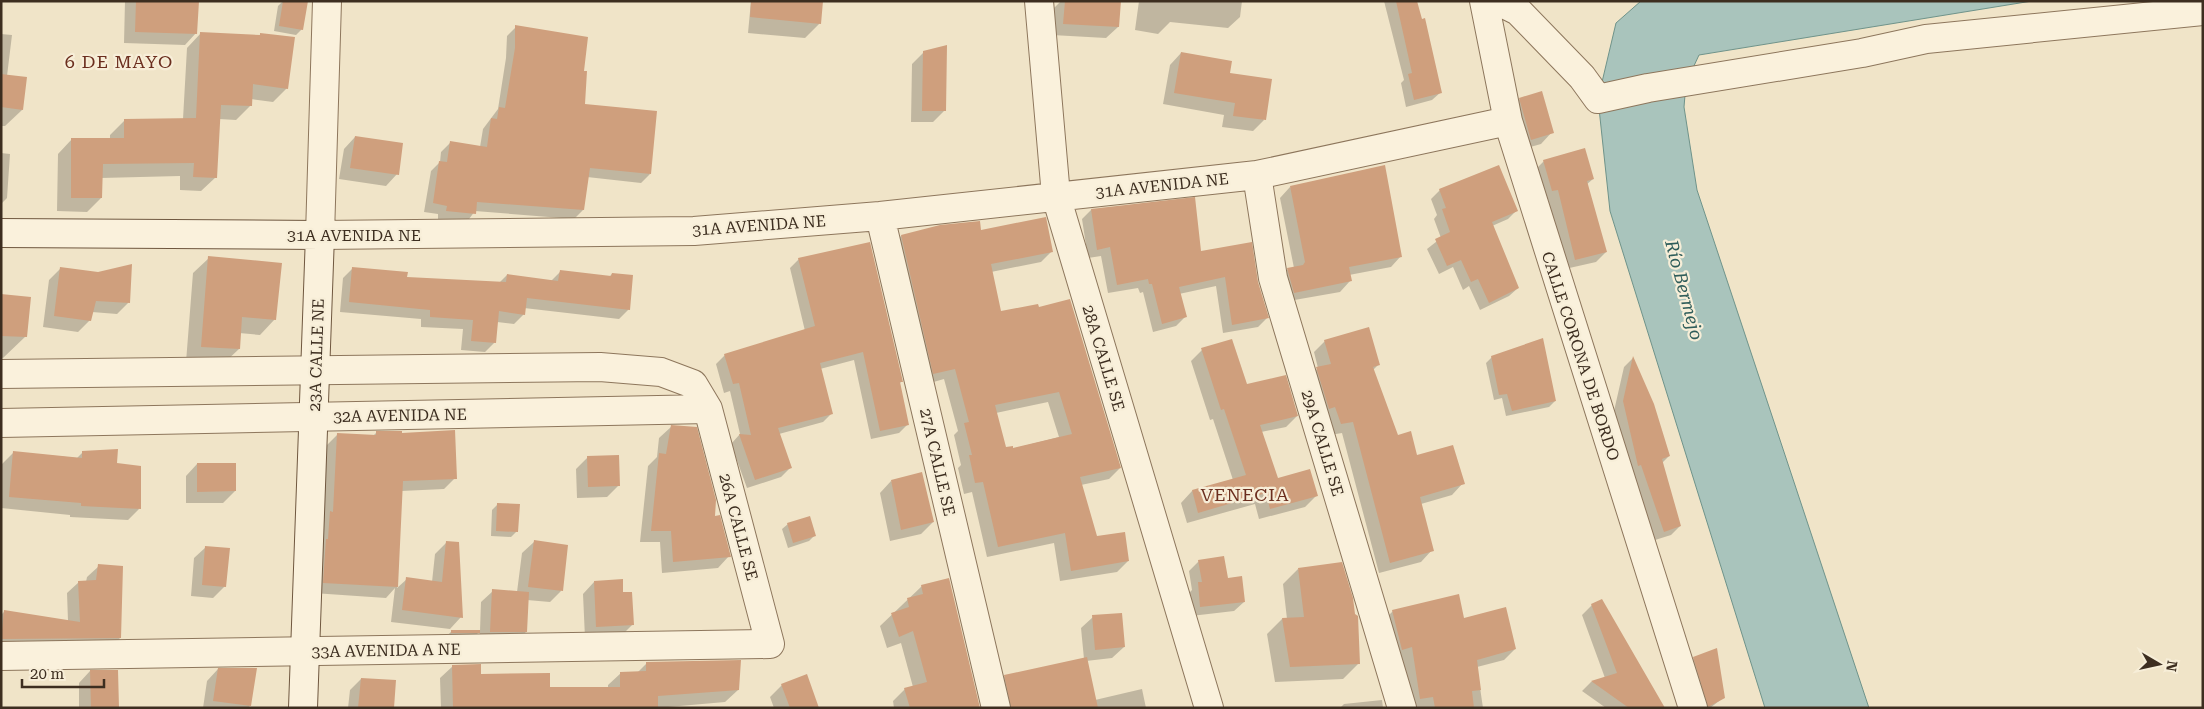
<svg xmlns="http://www.w3.org/2000/svg" width="2204" height="709" font-family="'Roboto Serif',serif">
<style>
.water{fill:#a9c4bc;stroke:#6f938a}
.shadow{fill:#0003;fill-rule:evenodd}
.building{fill:#cf9f7d;fill-rule:evenodd}
.lines{fill:none;stroke-linecap:round;stroke-linejoin:round}
.street-casing{stroke:#8d765c;stroke-width:30}
.secondary-casing{stroke:#6f573f;stroke-width:30}
.street{stroke:#faf1dc;stroke-width:28}
.secondary{stroke:#faf1dc;stroke-width:28}
.labels{text-anchor:middle;stroke-width:4.5;stroke-linejoin:round;paint-order:stroke}
.street-label{font-size:16px;fill:#3d2e20;stroke:#f7eed8}
.neighbourhood-label{font-size:18px;letter-spacing:1px;fill:#6b2e1e;stroke:#f7eed8}
.water-label{font-size:18px;font-style:italic;fill:#2f5d5a;stroke:#f7eed8}
</style>
<rect width="100%" height="100%" fill="#f0e4c8"/>
<path class="water" d="M1641,1h391l-333,54 -13,28 -2,24 13,83 172,518h-104l-155,-497 -12,-112 18,-76z"/>
<path class="shadow" d="M125,1h72l-1,32 -11,12 -61,-2z
M283,1l19,28 -6,6 -22,-4 4,-25z
M751,1h71l-2,22 -15,15 -57,-5z
M1061,1h59l-2,26 -12,11 -54,-3 2,-27z
M1139,1h103l-2,16 -12,11 -58,-6 -12,12 -23,-4z
M1384,1h32l25,91 -9,8 -26,7 -5,-24 3,-3z
M516,27l67,45v33l67,69 -9,9 -54,-6 -4,33 -9,9 -99,-8 -9,12 -28,-3v-6l-14,-2 7,-41 9,-9 1,-10 9,-9 30,4 3,-18 15,-20 8,-51 1,-22z
M201,33l57,3 3,-2 26,54 -14,14 -22,-3v6l-15,15 -17,-1 -3,58 -15,14 -21,-1v-14l-79,2v20l-14,14 -30,-1 1,-57 14,-15h38v-4l14,-14 59,-2 4,-71z
M1,34l11,1 -5,41 15,34 -17,16h-4z
M924,52l20,59 -11,11h-22l1,-58z
M1181,53l47,21 36,46 -11,11 -31,-4 2,-12 -61,-11 7,-39z
M1520,99l32,33 -11,12 -21,6 -11,-39z
M355,137l42,37 -11,12 -47,-7 5,-30z
M1,153l9,1 -3,44 -6,6z
M1544,161l49,18 -7,6 20,67 -10,10 -31,7 -17,-70 -6,1 -8,-29z
M1290,187l111,69 -10,11 -42,8 1,6 -10,11 -57,10 -6,-22 11,-11 6,-1 -14,-70z
M1440,190l76,21 -8,8 -16,7 26,62 -9,8 -29,14 -11,-24 -6,4 -10,-23 -14,7 -12,-25 14,-11 -7,-19 3,-4 -6,-16z
M1194,199l6,54 57,30 10,35 -9,9 -35,6 -7,-47 -37,8 6,23 -9,9 -23,6 -10,-40 -3,1 -2,-5 -30,5 -7,-37 -13,2 -6,-39 9,-9z
M940,226l40,6 72,19 -11,11 -50,10 9,41 120,155 -11,11 -28,6 15,53 32,23 -11,11 -57,9 -6,-38 -67,14 -15,-65 -8,2 -6,-26 3,-3 -7,-30 4,-4 -14,-52 -21,6 -33,-138 11,-11zM1048,402l11,35 -47,12h-7l-9,-36z
M209,258l66,61 -15,16 -21,-2v16l-16,15 -37,-2 7,-89z
M799,259l103,122 -3,3 9,40 -9,9 -28,6 -17,-79 -34,9 12,44 -9,9 -44,12 11,34 -9,9 -34,11 -16,-44 9,-10 -10,-43 -6,2 -8,-29 9,-9 80,-24 -15,-63z
M61,268l37,5 31,29 -12,12 -25,-2 -2,8 -12,12 -35,-5 6,-47z
M353,268l53,10 93,5 8,-8 44,6 9,-9 49,5 3,-3 17,35 -10,10 -95,-11v6l-10,10 -17,-2 -2,20 -10,10 -24,-2 2,-21 -42,-2v-8l-81,-7 3,-34z
M1,295l25,41 -23,22 -2,-1z
M1325,341l53,24 -5,5 24,66 20,21 46,26 -11,12 -31,9 11,46 -11,12 -42,11 -37,-140 -12,2 -24,-55 12,-12 -4,-16z
M1202,350l44,35 51,31 -11,11 -25,5 16,47 39,17 -11,11 -46,12 -4,-15 -68,19 -6,-20 11,-12 41,-11 -20,-61 -3,1 -19,-59z
M1492,357l63,44 -6,6 -43,9 -4,-18 -8,2 -8,-37z
M1633,358l36,98 -7,7 18,63 -9,9 -16,5 -23,-67 -3,1 -15,-63 10,-44z
M671,427l43,90 15,39 -11,12 -56,5 -2,-31h-20l8,-76 9,-9 2,-19z
M377,432l78,46 -11,11 -43,2 -4,97 10,-9 25,3 3,-28 11,-11 15,74 -11,12 -59,-7 4,-34 -9,10 -73,-5 10,-72 4,-76 11,-11 35,2z
M14,452l63,6 6,-6 33,12 23,45 -11,11 -58,-3v-2l-69,-7 1,-44z
M588,457l30,29 -11,11 -30,1 -1,-29z
M197,464l38,27 -12,12h-37v-27z
M891,481l42,41 -12,12 -31,7 -10,-48z
M498,504l19,27 -6,6 -20,-1 1,-26z
M788,524l26,12 -5,5 -21,7 -6,-19z
M534,542l27,49 -11,11 -23,-2 -1,32 -12,11h-35l1,-12 -13,13 -27,-2 12,-11h28l1,-29 12,-11 24,1 5,-39z
M206,547l19,39 -12,12 -22,-2 3,-38z
M1199,561l28,18 17,23 -10,9 -43,5 -2,-23 3,-3 -3,-19z
M99,566l21,72 -11,12h-108v-35l4,-4 63,10 -1,-28 12,-11h7l1,-5z
M1298,569l60,95 -15,15 -68,3 -8,-48 15,-15h5l-4,-35z
M594,582l28,11 11,31 -12,12 -36,2 -2,-44z
M922,586l57,122h-85l-1,-7 12,-12 8,-2 -12,-44 -14,5 -7,-22z
M1592,605l63,103h-49l-24,-17 9,-9 14,-4 -23,-63z
M1393,611l70,8 52,30 -11,11 -27,7 6,41h-74l-27,-86z
M1093,617l31,30 -12,11 -26,3 9,39 47,-11 4,19h-149l-4,-19 12,-13 79,-17 -3,-31z
M1694,658l29,40 -13,10h-9l-13,-45z
M646,664l92,26 -13,12 -68,6h-216l-1,-30 13,-12 27,9 69,13h59v-3l13,-12 17,-1z
M218,669l32,37 -2,2h-45l4,-27z
M90,671l28,37h-39v-25z
M361,679l32,29h-45l2,-18z
M782,685l36,23h-44l-4,-11z
M1382,700l1,8h-43l4,-4z"/>
<path class="building" d="M136,1h63l-2,33 -62,-2z
M283,1h25l-5,29 -24,-4z
M751,1h72l-2,23 -71,-7z
M1065,1h56l-2,26 -56,-3z
M1396,1h21l5,18 3,-1 17,75 -28,7 -6,-26 4,-1z
M515,25l73,12 -4,34h3l-2,33 72,7 -6,63 -61,-6 -6,42 -107,-8 -1,12 -30,-3 1,-5 -14,-3 6,-42 8,1 3,-21 37,6 4,-29 6,1 2,-12 6,1 10,-60z
M200,32l60,3v-2l35,4 -7,52 -35,-5 -1,22 -31,-1 -4,73 -24,-1 1,-14 -91,1 -1,34h-31v-60h53v-19l72,-1z
M947,45l-1,66h-24l1,-60z
M1181,52l51,9 -2,12 42,6 -6,41 -33,-4 2,-13 -61,-10z
M1,74l26,3 -4,33 -22,-3z
M1542,91l12,42 -23,7 -12,-42z
M355,136l48,7 -4,32 -49,-7z
M1585,148l9,31 -7,2 20,71 -32,8 -17,-70 -6,1 -9,-31z
M1385,165l17,92 -53,10 3,14 -58,12 -7,-25 16,-3 2,-3 -15,-76z
M1499,165l19,46 -26,11 27,66 -30,15 -11,-24 -7,3 -10,-22 -14,6 -12,-27 15,-7 -8,-23 4,-1 -7,-19z
M1195,197l6,54 51,-9 6,40 11,36 -37,7 -7,-48 -46,10 8,30 -25,7 -10,-40h-3l-1,-5 -31,6 -7,-38 -13,3 -6,-41z
M1046,217l7,35 -62,12 10,47 37,-7 1,3 31,-8 51,169 -41,9 17,59 28,-4 4,29 -58,10 -6,-38 -67,14 -15,-65 -8,1 -6,-28h3l-8,-32 5,-1 -14,-53 -22,5 -32,-139 39,-10 40,-4 1,9zM1059,392l13,42 -59,14v-2l-7,1 -11,-42z
M870,242l33,140h-3l9,43 -29,6 -17,-79 -43,11 13,51 -55,14 14,40 -37,12 -16,-46 12,1 -12,-52 -6,1 -9,-30 91,-28 -17,-68z
M208,256l74,7 -6,57 -34,-3 -2,32 -39,-2z
M132,264l-2,39 -34,-2 -5,20 -37,-5 6,-49 38,5z
M352,267l56,5 -1,5 99,5 1,-8 51,7 2,-11 51,6 1,-3 21,2 -3,35 -103,-12 -2,17 -26,-4 -3,32 -25,-2 2,-21 -43,-3v-7l-81,-8z
M1,294l30,3 -4,40 -26,-1z
M1369,327l11,38 -7,2 25,68 13,-4 6,24 36,-10 12,39 -45,13 14,54 -44,12 -37,-141 -12,2 -6,-17 -6,2 -13,-42 15,-3 -7,-24z
M1543,338l13,63 -44,10 -5,-17 -8,1 -8,-39z
M1232,339l15,45 39,-9 12,41 -38,9 18,53 32,-9 8,27 -48,13 -4,-16 -68,20 -6,-23 54,-15 -22,-66 -3,1 -20,-62z
M1633,356l21,48 16,52 -8,3 19,67 -17,6 -23,-67 -3,1 -15,-65z
M671,425l26,2 19,73 -1,16 5,-1 11,42 -58,5 -2,-31h-20l8,-78 7,1z
M455,430l2,49 -54,2 -5,106 -75,-4 3,-44h2l2,-28 3,1 4,-79 39,2v-4h26v2z
M118,449l-1,14 24,3v43l-60,-3v-3l-72,-6 4,-46 69,7v-7z
M619,455l1,31 -32,1 -1,-31z
M197,463h39v28l-39,1z
M922,472l12,50 -33,8 -10,-50z
M497,503l23,1 -2,28 -22,-1z
M810,516l6,20 -23,7 -6,-20z
M534,540l34,5 -5,46 -35,-4z
M446,541l13,1 4,76 -61,-8 4,-33 36,5z
M205,546l25,2 -4,39 -24,-2z
M1224,556l4,22 14,-2 3,26 -45,5 -2,-25h4l-4,-22z
M1342,562l11,36 2,16 3,2 2,48 -70,3 -8,-49 22,-1 -6,-49z
M98,564l25,2 -2,72 -120,1 3,-29 76,12 -2,-41 18,-1z
M949,578l31,130h-70l-6,-20 23,-6 -14,-51 -14,6 -8,-24 18,-6 -2,-9 16,-4 -2,-9z
M623,579v13h9l2,33 -38,2 -2,-46z
M492,589l37,3 -2,40h-37z
M1459,594l5,24 42,-11 10,42 -39,11 4,30 -9,1 2,17h-39l-2,-11 -13,2 -8,-52 -10,3 -10,-40z
M1602,599l63,109h-36l-38,-27 26,-8 -26,-69z
M1122,613l3,34 -30,3 -3,-35z
M451,630h29v3h-29z
M1717,648l8,50 -17,9 -15,-50z
M1087,657l11,51h-87l-7,-33z
M741,660l-2,30 -81,6v12h-205l-1,-43 29,-1v10l69,-1v14h70v-15l26,-1v-9z
M218,668h39l-6,38 -38,-5z
M90,670h28l1,38h-28z
M807,674l12,34h-29l-9,-24z
M361,678l35,2 -2,28h-36z"/>
<g class="lines">
<defs>
<path id="street" d="M327,1l-7,234 374,-4 186,-15 377,-41 251,-54
M1039,1l17,195 153,512
M1484,1l24,120 185,587
M1498,1l20,10 64,66 16,22 50,-11 214,-35 64,-14 277,-28
M1257,175l16,103 129,430
M880,216l116,492
M1,374l599,-7 61,5 32,12 15,25 62,235 -769,12
M1,423l707,-14"/>
<path id="secondary" d="M1,233l319,2 -17,473"/>
</defs>
<use href="#street" class="street-casing"/>
<use href="#secondary" class="secondary-casing"/>
<use href="#street" class="street"/>
<use href="#secondary" class="secondary"/>
</g>
<g class="labels">
<g class="street-label">
<text transform="translate(1162 185) rotate(-6)" y="6">31A AVENIDA NE</text>
<text transform="translate(759 225) rotate(-4)" y="6">31A AVENIDA NE</text>
<text x="354" y="241">31A AVENIDA NE</text>
<text transform="translate(316 355) rotate(-88)" y="6">23A CALLE NE</text>
<text transform="translate(1581 356) rotate(72)" y="6">CALLE CORONA DE BORDO</text>
<text transform="translate(1104 358) rotate(73)" y="6">28A CALLE SE</text>
<text transform="translate(400 415) rotate(-1)" y="6">32A AVENIDA NE</text>
<text transform="translate(1323 443) rotate(73)" y="6">29A CALLE SE</text>
<text transform="translate(938 462) rotate(77)" y="6">27A CALLE SE</text>
<text transform="translate(739 527) rotate(75)" y="6">26A CALLE SE</text>
<text transform="translate(386 650) rotate(-1)" y="6">33A AVENIDA A NE</text>
</g>
<g class="neighbourhood-label">
<text x="119" y="68">6 DE MAYO</text>
<text x="1245" y="501">VENECIA</text>
</g>
<g class="water-label">
<text transform="translate(1684 290) rotate(75)" y="6">Río Bermejo</text>
</g>
</g>
<rect width="2204" height="709" fill="none" stroke="#3d2e20" stroke-width="5"/>
<g transform="translate(2159 664) rotate(99)" stroke="#f7eed8" stroke-width="4" paint-order="stroke">
<path d="M0-4L9 19L0 12L-9 19Z" fill="#3d2e20"/>
<text y="-8" font-size="14" font-weight="bold" text-anchor="middle" fill="#3d2e20">N</text>
</g>
<path d="M22 679v8h82v-8" fill="none" stroke="#3d2e20" stroke-width="2.5"/>
<text x="30" y="679" font-size="15" fill="#3d2e20" stroke="#f7eed8" stroke-width="4" paint-order="stroke">20 m</text>
</svg>
